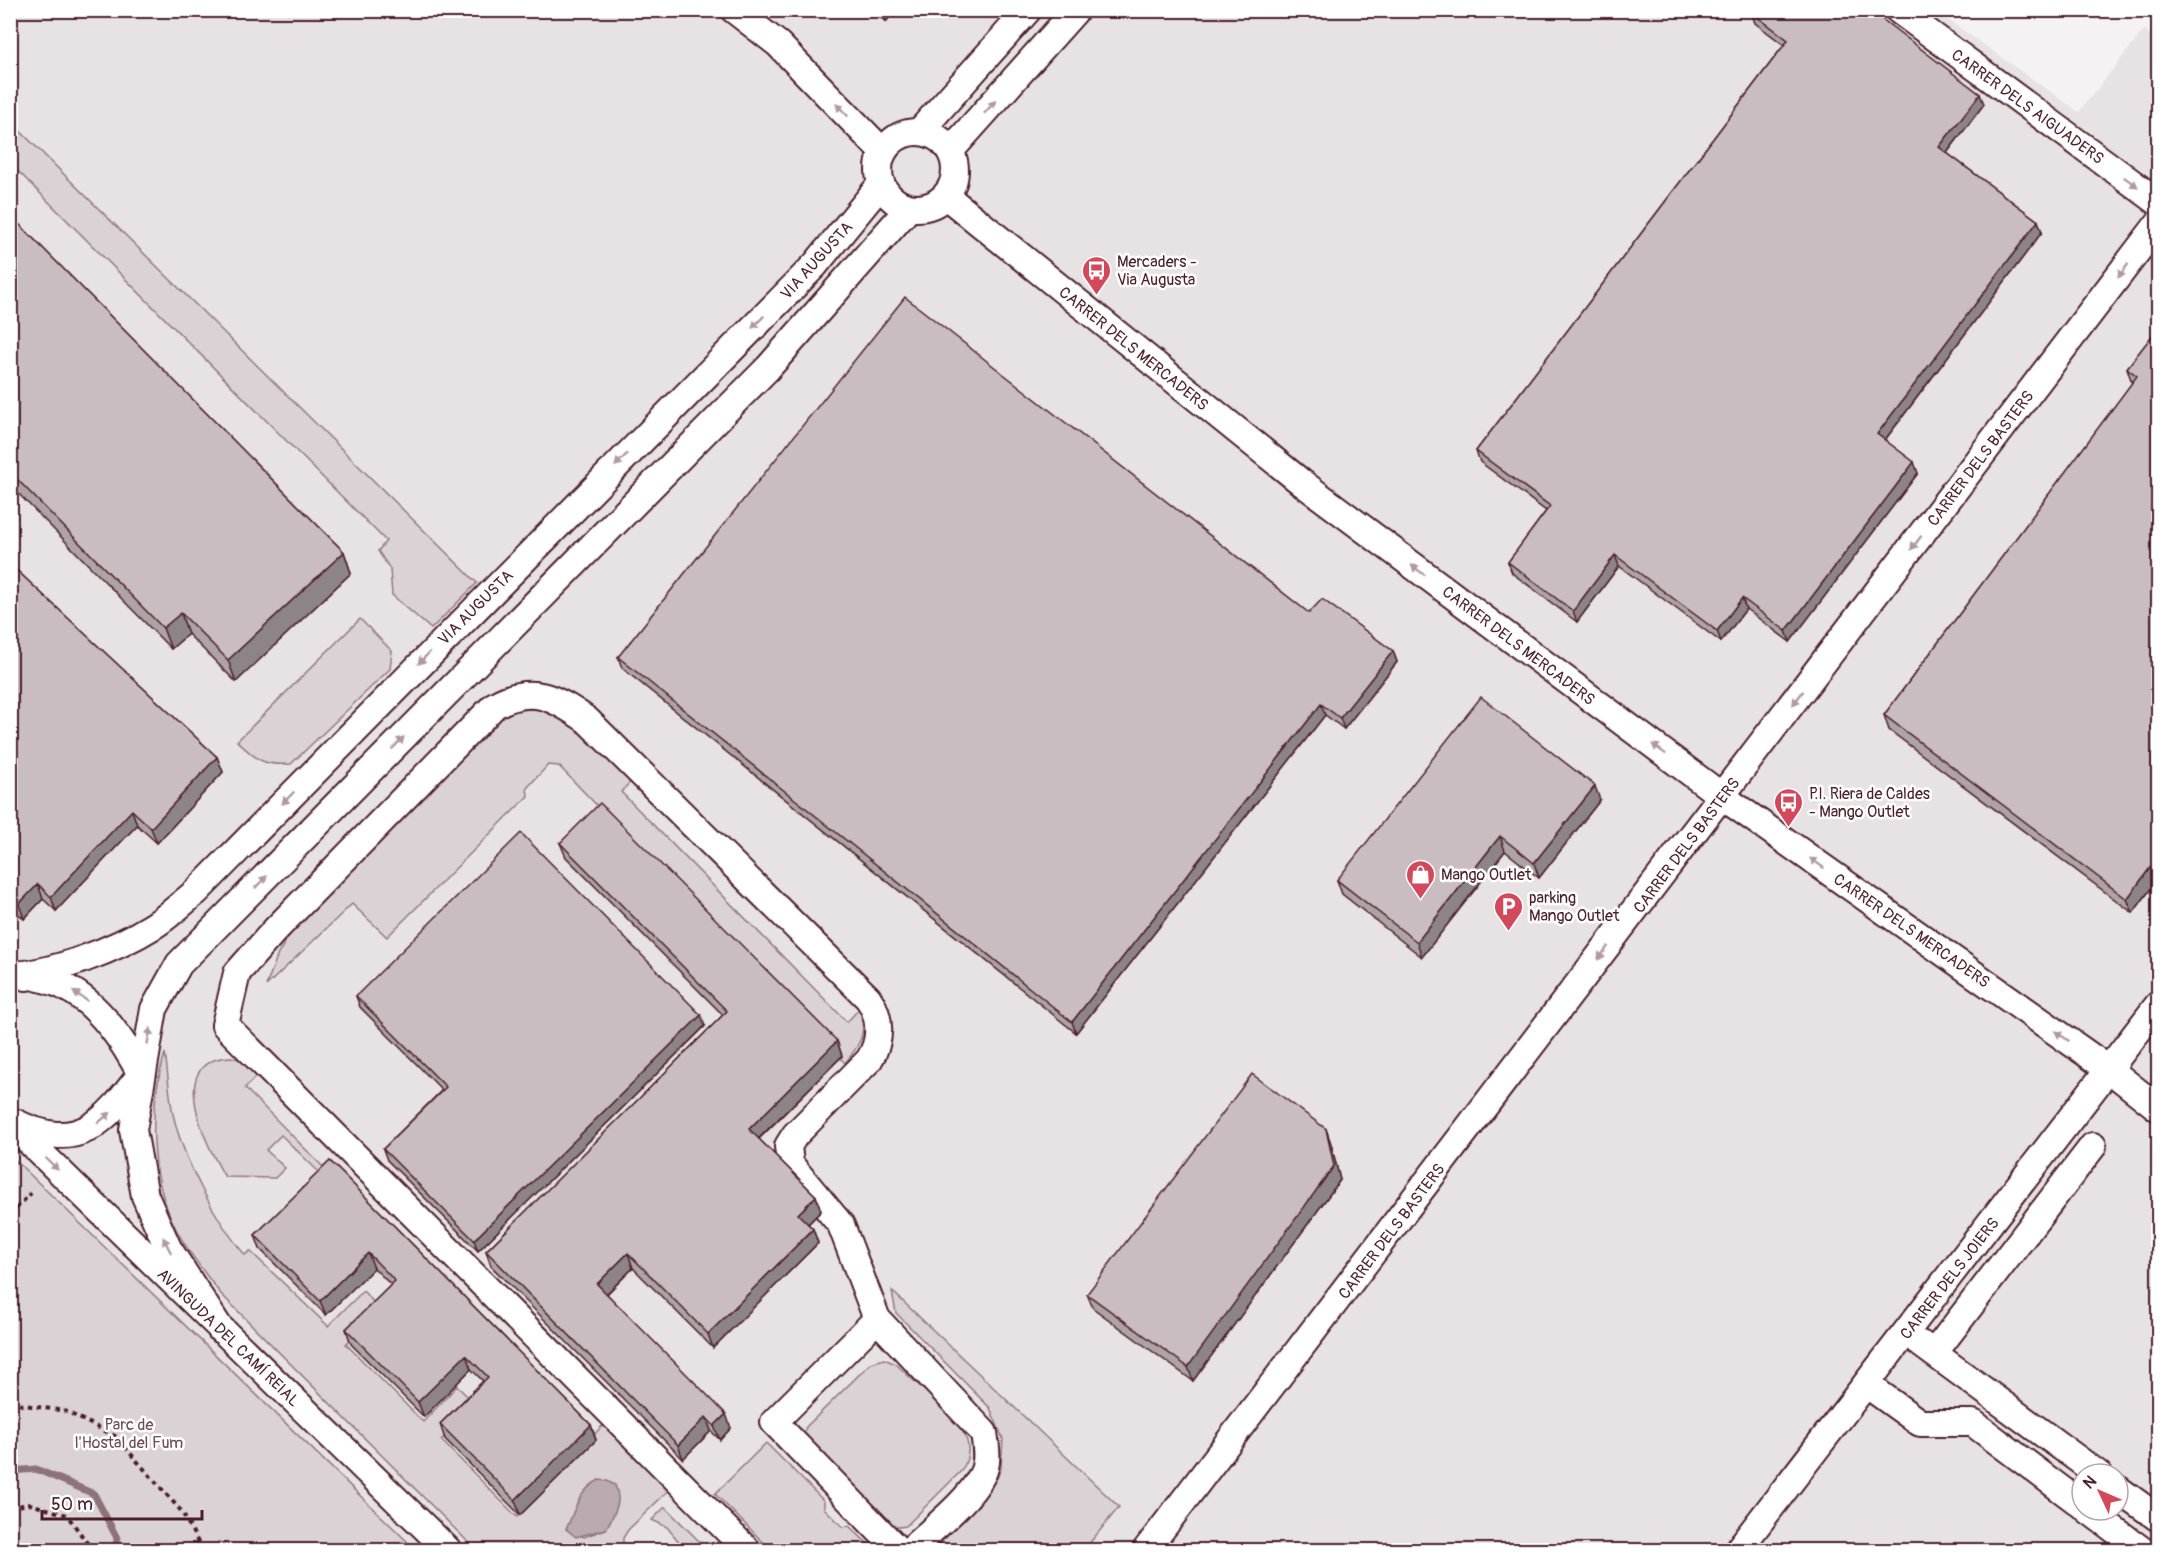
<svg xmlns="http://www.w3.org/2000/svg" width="2169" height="1561" font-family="Pangolin,sans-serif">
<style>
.built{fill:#e7e2e3;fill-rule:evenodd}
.green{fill:#dbd2d5;stroke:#927880;stroke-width:1.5;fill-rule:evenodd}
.water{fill:#baa9ae;stroke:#8d727a;stroke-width:1.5}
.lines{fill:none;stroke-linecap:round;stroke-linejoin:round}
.stream{stroke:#8d727a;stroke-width:7}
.minor-casing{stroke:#4a1f2b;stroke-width:30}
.path{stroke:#4a1f2b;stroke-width:4;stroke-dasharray:4.5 4.5;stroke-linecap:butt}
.minor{stroke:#fff;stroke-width:26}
.wall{fill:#aea3a6;stroke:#4a1f2b;stroke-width:1.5}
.shaded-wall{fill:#8d8487;stroke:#4a1f2b;stroke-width:1.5}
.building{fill:#cabdc1;stroke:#4a1f2b;stroke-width:1.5}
.oneway{fill:#ae9aa0}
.labels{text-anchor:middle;stroke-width:5;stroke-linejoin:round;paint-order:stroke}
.street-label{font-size:16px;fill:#4a1f2b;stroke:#fff}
.poi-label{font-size:16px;fill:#4a1f2b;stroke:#fff;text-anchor:start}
.park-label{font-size:16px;fill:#6e4c56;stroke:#fff}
</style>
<rect width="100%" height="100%" fill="#f4f2f2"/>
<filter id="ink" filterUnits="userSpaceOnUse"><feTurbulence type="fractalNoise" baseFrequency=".0167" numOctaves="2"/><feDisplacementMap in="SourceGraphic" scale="12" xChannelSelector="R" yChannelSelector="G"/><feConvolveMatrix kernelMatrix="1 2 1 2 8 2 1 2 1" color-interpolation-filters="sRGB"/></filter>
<g filter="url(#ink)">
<path class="built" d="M1934,10l145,102 65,-82 14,10v1510h-1742l-405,-394 -1,-1145zM2082,1474h36v36h-36z"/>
<path class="green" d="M10,121l467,462 -46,46 -39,-34 -2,-26 -12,-18 8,-10 -375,-377z
M360,619l32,32 -2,18 -99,95c-28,2 -34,-4 -54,-23z
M542,708l28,11 62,61 -11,12 226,230 12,-13c9,23 1,36 -14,54l-235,-234 -1,-11 -50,-52 -11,-1 -21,23 1,8 -141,141 -35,-33 -86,82 12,-32 18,-30 202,-206 20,-8z
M165,1053c3,20 4,41 8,61 10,45 42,106 72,141l5,-4 78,75 35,-35 18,19 -35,34 77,78 34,-36 19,19 -35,35 76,77 86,-92 66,65 -41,40 -5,8v12h-147l-256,-257c-16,-21 -32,-41 -44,-64 -27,-53 -28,-120 -11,-176zM573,1516l33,13 -22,8 -18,-8z
M231,1057l11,3 17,13 -14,15 84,85 -4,5 -44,-43 -15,15 19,18 -10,10 -50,-1c-18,-31 -62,-118 6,-120z
M11,1156l405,394h-405z
M892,1291l227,216 -35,43h-151l31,-30 33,-42 4,-10 2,-29 -13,-31 -94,-95z
M884,1359l12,5c16,16 63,55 70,74 4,11 2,22 -4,32l-56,56 -15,2 -88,-93 3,-8 65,-64z
M766,1443l58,58v7l19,19 6,-1 19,18 2,6h-99l-56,-56z
M665,1507l43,43 -24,-2 -17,-21 -15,-7z"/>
<path class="water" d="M599,1480l8,1 8,4c8,17 -1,29 -9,44l-30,8 -10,-8c10,-20 11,-37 33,-49z"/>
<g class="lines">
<path class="stream" d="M10,1471l26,-2 58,25 23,44 -1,12"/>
<defs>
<path id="minor" d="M734,10l44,34 105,108
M1898,10l260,192
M920,131l108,-121
M879 170a38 38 0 1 1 76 0a38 38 0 1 1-76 0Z
M951,150l125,-140
M946,196l355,286 422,315 387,273 48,38
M10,975c44,-1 106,-26 143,-49 15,-9 29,-23 43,-34l619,-627 66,-81
M14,1122c65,32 90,1 127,-48 -18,-33 -41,-69 -76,-87 -10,-6 -24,-8 -35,-12l-4,2
M10,1123l438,427
M221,1330l-53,-82 -23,-52 -12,-66 21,-121 25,-45 589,-596 141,-160
M1921,1344l177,130
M1934,1353l159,-207
M1866,1384l54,39h53l109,82
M2118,1489l40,29
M2088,1510l54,40
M747,1550l-522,-525 12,-52 38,-43 220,-225c37,-21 60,-7 92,15l281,278c14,20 13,43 1,62l-74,75 -7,11 2,18 51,61 36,94
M898,1550l-124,-128 103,-103 107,114c2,13 5,30 -2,42 -13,26 -50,54 -72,75
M1146,1550l1012,-1326
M1738,1550l420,-545"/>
</defs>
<use href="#minor" class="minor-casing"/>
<path class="path" d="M10,1215l21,-22
M10,1403l55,8 50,25 67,76 20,38
M10,1507l20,-3 37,11 23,32 -2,3"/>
<use href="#minor" class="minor"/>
</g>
<path class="wall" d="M871,10h24l-9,12z
M1751,12l233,92 -37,49 91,68 4,11 -157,208 33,33 -128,169 -44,-33 -25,33 -102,-76 -42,56 -65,-49 -4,-11 38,-51 -66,-49 -4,-11 308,-406 -29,-22z
M10,215l334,337 7,21 -115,109 -48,-48 -17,15 -161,-164z
M2158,329v550l-25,34 -244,-183 -5,-15 248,-332 -5,-15z
M10,564l207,193 6,15 -66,71 -20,-18 -81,86 -13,-12 -19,20 -14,-13z
M1309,613l84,38 4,11 -53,67 -19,-14 -249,318 -454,-365 -4,-11z
M1600,800l-61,78 -34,-27 -83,106 -80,-63 -5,-14z
M560,843l277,198 5,15 -83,83 57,57 5,15 -13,13 5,5 5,14 -105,105 -80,-80 -26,26 124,134 -11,12 -9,-9 -28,28 -192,-193 -5,-15 237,-236 -157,-158z
M356,996l349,30 -227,225 -91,-91 -4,-11 59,-59 -82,-83z
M1326,1129l5,15 9,36 -147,201 -100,-73 -6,-14z
M330,1161l261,264 5,15 -76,75 -75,-76 -5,-15 43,-43 -12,-12 -47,48 -73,-73 -5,-15 45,-44 -17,-17 -48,47 -66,-66 -5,-14z"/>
<path class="shaded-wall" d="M882,10h13l-9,12z
M1980,94l4,10 -41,54 -4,-11z
M2038,221l4,11 -161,213 -4,-11z
M1914,462l4,11 -128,169 -4,-11z
M344,552l7,21 -115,109 -8,-22z
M1615,555l4,11 -42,56 -4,-11z
M1742,598l4,11 -25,33 -4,-11z
M181,613l7,21 -17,15 -8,-21z
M1393,651l4,11 -53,67 -4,-11z
M1321,704l4,11 -249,318 -4,-11z
M217,757l6,15 -66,71 -6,-15z
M1595,786l5,14 -61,78 -5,-15z
M132,810l5,15 -81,86 -5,-14z
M1500,836l5,15 -83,106 -5,-15z
M2158,857v22l-25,34 -6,-14z
M38,884l5,15 -19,20 -5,-15z
M701,1015l4,11 -227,225 -4,-11z
M837,1041l5,15 -88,87 -5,-14z
M1326,1129l5,15 9,36 -147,201 -5,-14z
M816,1196l5,15 -18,18 -5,-15z
M813,1229l5,14 -105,105 -5,-14z
M368,1253l6,15 -48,47 -6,-14z
M628,1253l5,15 -31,30 -5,-14z
M466,1355l5,14 -47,48 -6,-15z
M726,1414l5,14 -11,12 -6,-14z
M706,1417l5,14 -28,28 -5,-14z
M591,1425l5,15 -76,75 -5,-15z"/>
<path class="building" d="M1752,10h118l110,84 -41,53 99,74 -161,213 37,28 -128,169 -44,-33 -25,33 -102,-76 -42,56 -65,-49 42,-56 -74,-55 312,-411 -37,-28z
M10,215l334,337 -116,108 -47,-47 -18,15 -153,-156z
M905,297l404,316 13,-14 71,52 -53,67 -19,-14 -249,318 -454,-365z
M2158,328v529l-31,42 -243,-184 253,-339 -10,-8z
M10,564l207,193 -66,71 -19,-18 -81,87 -13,-13 -19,20 -9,-7z
M1481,697l114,89 -61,77 -34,-27 -83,106 -80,-62z
M600,803l237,238 -88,88 67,67 -18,18 15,15 -105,105 -80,-81 -31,31 129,130 -12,12 -8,-9 -28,28 -192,-194 241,-240 -167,-168z
M521,833l180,182 -227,225 -91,-91 63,-62 -90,-91z
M1252,1074l74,55 8,37 -146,201 -101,-73z
M330,1161l261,264 -76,75 -75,-76 48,-47 -22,-22 -48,47 -72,-73 49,-48 -27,-28 -48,48 -65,-66z"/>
<defs><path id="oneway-solid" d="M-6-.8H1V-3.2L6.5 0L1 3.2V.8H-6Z" transform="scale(1.5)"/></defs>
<g class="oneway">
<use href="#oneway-solid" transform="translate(990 107) rotate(-48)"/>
<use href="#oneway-solid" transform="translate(842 110) rotate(-134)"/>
<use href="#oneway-solid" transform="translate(2131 182) rotate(36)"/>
<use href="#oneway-solid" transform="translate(2123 271) rotate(127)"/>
<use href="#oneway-solid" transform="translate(758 322) rotate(135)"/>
<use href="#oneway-solid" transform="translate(621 460) rotate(135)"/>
<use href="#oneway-solid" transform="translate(1916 543) rotate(127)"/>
<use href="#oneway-solid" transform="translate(1418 570) rotate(-143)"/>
<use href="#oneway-solid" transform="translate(424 658) rotate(134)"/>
<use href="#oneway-solid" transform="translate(1798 698) rotate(127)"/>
<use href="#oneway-solid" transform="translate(398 743) rotate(-45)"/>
<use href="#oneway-solid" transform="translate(1659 749) rotate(-143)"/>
<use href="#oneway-solid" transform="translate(288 798) rotate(134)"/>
<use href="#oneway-solid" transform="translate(1817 863) rotate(-145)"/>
<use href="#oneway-solid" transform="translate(261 882) rotate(-45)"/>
<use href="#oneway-solid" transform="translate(1603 953) rotate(127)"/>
<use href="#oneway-solid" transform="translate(80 996) rotate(-147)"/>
<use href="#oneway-solid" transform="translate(149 1036) rotate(-79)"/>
<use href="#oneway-solid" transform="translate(2062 1036) rotate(-145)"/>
<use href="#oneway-solid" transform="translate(104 1118) rotate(-39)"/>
<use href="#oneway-solid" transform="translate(52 1164) rotate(44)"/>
<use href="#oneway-solid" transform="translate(167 1245) rotate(-117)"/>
</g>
</g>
<defs>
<symbol id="bus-pin" viewBox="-11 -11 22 30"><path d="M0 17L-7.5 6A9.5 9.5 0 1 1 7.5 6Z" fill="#d1495b" stroke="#fff"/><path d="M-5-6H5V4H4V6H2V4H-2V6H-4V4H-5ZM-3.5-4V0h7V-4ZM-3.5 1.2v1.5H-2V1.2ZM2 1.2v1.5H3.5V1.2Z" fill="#fff"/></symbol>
<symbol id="shop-pin" viewBox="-11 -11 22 30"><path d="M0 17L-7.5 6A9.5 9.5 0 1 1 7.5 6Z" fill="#d1495b" stroke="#fff"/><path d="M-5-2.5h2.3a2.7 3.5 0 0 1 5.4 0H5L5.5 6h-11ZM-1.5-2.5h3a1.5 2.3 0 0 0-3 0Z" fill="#fff"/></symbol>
<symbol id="parking-pin" viewBox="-11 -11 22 30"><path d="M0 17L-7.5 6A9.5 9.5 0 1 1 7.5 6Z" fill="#d1495b" stroke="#fff"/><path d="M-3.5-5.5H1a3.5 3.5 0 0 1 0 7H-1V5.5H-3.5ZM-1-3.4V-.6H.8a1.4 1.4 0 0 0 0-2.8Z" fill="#fff"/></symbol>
</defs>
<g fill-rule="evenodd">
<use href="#bus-pin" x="1080" y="254" width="33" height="45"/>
<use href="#bus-pin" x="1772" y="786" width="33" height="45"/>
<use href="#shop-pin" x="1404" y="858" width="33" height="45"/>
<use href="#parking-pin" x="1492" y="890" width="33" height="45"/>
</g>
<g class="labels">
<g class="street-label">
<text transform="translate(2028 106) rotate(36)" y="6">CARRER DELS AIGUADERS</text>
<text transform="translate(816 260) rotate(-48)" y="6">VIA AUGUSTA</text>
<text transform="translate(1134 348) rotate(39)" y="6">CARRER DELS MERCADERS</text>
<text transform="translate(1980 458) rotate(-53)" y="6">CARRER DELS BASTERS</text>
<text transform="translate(475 607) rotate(-45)" y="6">VIA AUGUSTA</text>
<text transform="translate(1519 645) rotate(37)" y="6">CARRER DELS MERCADERS</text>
<text transform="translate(1686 845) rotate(-53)" y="6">CARRER DELS BASTERS</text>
<text transform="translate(1912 930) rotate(35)" y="6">CARRER DELS MERCADERS</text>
<text transform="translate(1391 1231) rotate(-53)" y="6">CARRER DELS BASTERS</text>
<text transform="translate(1949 1278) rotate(-52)" y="6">CARRER DELS JOIERS</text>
<text transform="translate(229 1337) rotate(44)" y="6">AVINGUDA DEL CAMÍ REIAL</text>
</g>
<g class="poi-label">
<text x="1117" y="267">Mercaders -<tspan x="1117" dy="18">Via Augusta</tspan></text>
<text x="1809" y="799">P.I. Riera de Caldes<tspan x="1809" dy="18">- Mango Outlet</tspan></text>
<text x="1441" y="880">Mango Outlet</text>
<text x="1529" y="903">parking<tspan x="1529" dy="18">Mango Outlet</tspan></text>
</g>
<g class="park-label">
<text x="129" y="1430">Parc de<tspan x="129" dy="18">l'Hostal del Fum</tspan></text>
</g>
</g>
<rect width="2169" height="1561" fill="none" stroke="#fff" stroke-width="36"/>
<rect x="18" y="18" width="2133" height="1525" fill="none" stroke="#4a1f2b" stroke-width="2" filter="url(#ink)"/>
<g transform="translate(2100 1492) rotate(314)"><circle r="28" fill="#ffffff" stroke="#b7a5aa" stroke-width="1.5"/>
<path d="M0-4.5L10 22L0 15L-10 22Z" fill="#d1495b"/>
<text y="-9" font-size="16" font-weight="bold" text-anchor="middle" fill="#4a1f2b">N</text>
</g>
<path d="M42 1510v9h160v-9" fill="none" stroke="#4a1f2b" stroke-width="3"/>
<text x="51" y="1510" font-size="18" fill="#4a1f2b" stroke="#ffffff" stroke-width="4.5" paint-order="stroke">50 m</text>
</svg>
